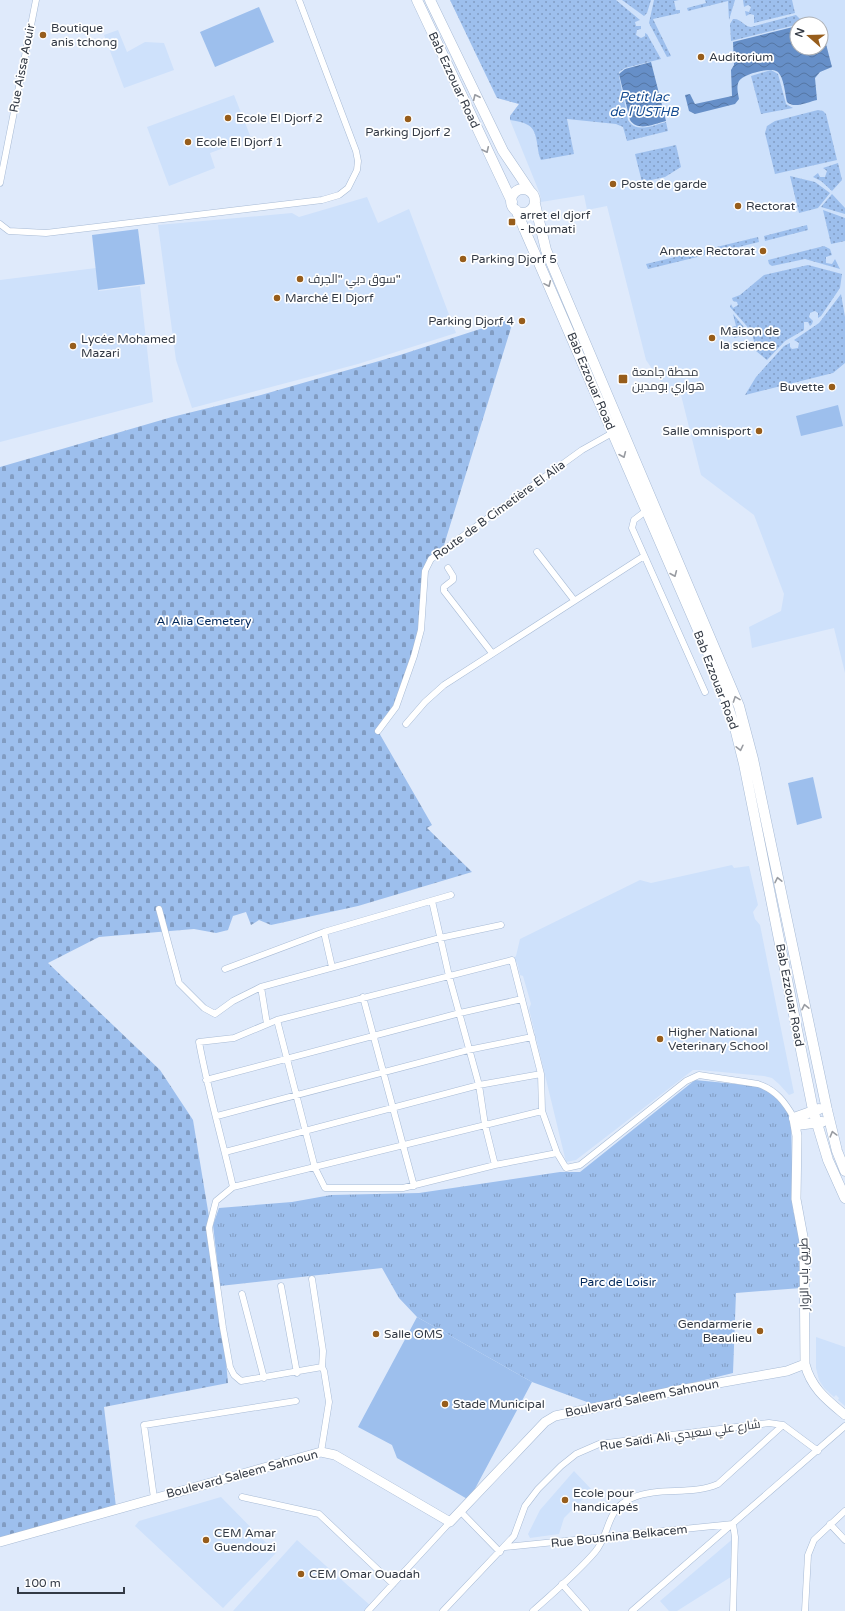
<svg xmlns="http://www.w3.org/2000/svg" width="845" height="1611" font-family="'Varela Round',Cairo,sans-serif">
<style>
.built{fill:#cee1fb;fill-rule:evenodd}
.grass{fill:url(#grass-dots)}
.cemetery{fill:url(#cemetery-stones)}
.park{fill:url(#park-tufts)}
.pitch{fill:#9dbfed}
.water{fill:url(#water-waves)}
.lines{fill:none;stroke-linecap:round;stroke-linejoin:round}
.street-casing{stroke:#a8bbd5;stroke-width:7}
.secondary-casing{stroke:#a8bbd5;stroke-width:10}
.primary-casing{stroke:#a8bbd5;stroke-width:11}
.street{stroke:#fff;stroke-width:6}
.secondary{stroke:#fff;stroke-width:9}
.primary{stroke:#fff;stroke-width:10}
.oneway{stroke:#999ca2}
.poi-dot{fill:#975d1b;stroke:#fff;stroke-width:1.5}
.labels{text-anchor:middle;stroke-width:3.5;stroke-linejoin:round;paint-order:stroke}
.poi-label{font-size:12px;fill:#333a45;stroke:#fff;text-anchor:start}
.street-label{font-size:12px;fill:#333a45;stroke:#fff}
.park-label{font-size:12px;fill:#00275a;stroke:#fff}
.water-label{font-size:13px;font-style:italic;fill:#144b91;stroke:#fff}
</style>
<defs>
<pattern id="grass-dots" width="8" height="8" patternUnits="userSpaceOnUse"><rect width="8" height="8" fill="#9dbfed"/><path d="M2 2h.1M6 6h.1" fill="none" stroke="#819cc2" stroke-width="1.8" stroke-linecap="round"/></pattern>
<pattern id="cemetery-stones" width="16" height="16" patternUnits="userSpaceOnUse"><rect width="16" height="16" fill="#9dbfed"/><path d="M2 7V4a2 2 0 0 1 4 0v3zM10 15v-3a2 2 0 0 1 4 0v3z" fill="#819cc2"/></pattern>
<pattern id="park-tufts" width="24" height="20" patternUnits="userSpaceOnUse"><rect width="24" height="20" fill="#9dbfed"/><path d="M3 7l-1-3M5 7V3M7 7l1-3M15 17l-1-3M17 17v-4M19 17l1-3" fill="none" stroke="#819cc2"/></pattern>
<pattern id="water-waves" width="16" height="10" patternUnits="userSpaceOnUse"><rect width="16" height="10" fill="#668fc8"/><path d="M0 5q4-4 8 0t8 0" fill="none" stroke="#5576a4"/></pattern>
</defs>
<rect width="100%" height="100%" fill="#dfeafb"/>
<path class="built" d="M450,0h395v673l-11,-45 -82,20 -3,-21 32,-16 3,-17 -30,-79 -53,-40 -22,-88 -11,5 -22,-32 -39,-154 -20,4 -3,-15 -43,7 -1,-8 -30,-74v-4l9,-12 -22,-6zM797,24h24v24h-24z
M118,30l9,22 18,-10 19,1 10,27 -50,18 -20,-53z
M234,95l17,43 -41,15 5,15 -46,18 -22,-59z
M367,197l11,26 31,-14 47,124 -98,31 -166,44 -16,-48 -18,-135 134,-12 7,4z
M96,268l3,23 41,-5 13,116 -153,40v-162z
M732,865l2,3 15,-2 9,39 -5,7 2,7 5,6 34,168 -5,2 -10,-11 -7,-6 -8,-2 -64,-6h-7l-117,90 -10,2 -37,-153 2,-5 -8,-28 -3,-1 -3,-13 -2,1 -1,-5 2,-2 4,-17 120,-59 11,3z
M816,1337l29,10v59l-7,-6 1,-2 -3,-3 -2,2 -10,-9 -5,-8 -3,-12z
M574,1471l18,19 -28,28 -5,16 -29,4 -2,-4 12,-24z
M221,1497l55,56 -53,55 -88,-82 4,-5z
M735,1537l-1,38 -57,36h-8l-9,-10z
M297,1540l75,67 -4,4h-135z"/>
<path class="grass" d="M450,0h166l24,20 -5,2 1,4h5v3l-4,1 -1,5 5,3 4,-2v-3l2,1 14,25 -36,9 -6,4v4l9,44c8,14 26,5 38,2l2,9 -41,10 -4,-14 -7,-3 -49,-5 7,35 -33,6c-5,-10 -2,-29 -13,-35 -5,-3 -12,-4 -18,-5v-4l9,-12 -22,-6z
M622,0h29l-4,13 -3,3z
M654,0h25l-5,1 2,9h4v3l-27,6 18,37 -4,1 -18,-34z
M705,0h30l-6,20 -1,-19 -40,10 -1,-3 19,-5z
M743,0h49l3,13 -41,10v-8l-4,-1 -4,2 -1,-5 4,1 2,-5 -3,-2 -4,2z
M796,15l8,8 -73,18 -1,-17 3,-5c8,-1 10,7 18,8z
M771,70l7,4 8,30 7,4 -32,6 -10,-38z
M818,110l5,1 3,3 11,46 -62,14 -10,-41 2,-7 8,-5z
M676,145l5,22 -16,10 -23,5 -7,-28z
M838,163l4,17 -10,11 -11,-10 -8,-4 5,-4 2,4h5l2,-6 -4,-3z
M790,176l25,6 15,11 -12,15 -19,5z
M832,194l13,14v6l-24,-7z
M823,210l22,8v23l-14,3z
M807,225l1,5 -43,11 -1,-5z
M758,237l1,5 -111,27 -2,-5z
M824,246l6,3 2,6 -6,2v6l6,1 3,-5 5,10 -35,-10 -33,7 -3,-2 -1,-4z
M808,265l34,9 -2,14 -19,28 -3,2v-5l-3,-2 -5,2 -1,4 4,4 -1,3 -2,2 -2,-4h-4v8l-19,11 -18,19 -11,-9 -4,-19 -22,-25 1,-3 2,4 5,-3 -1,-3 -4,-1 -1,-3 8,-3 24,-20z
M841,294l4,23v46l-12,10 -88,22 11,-18 28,-31 6,-3v4l2,2 6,-1 1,-5 -5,-3 25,-17z
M733,314l17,20 -16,4 -2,-11 4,-1z"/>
<path class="cemetery" d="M514,318l-70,227 -16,13 -10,80 -26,72 -14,21 54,94 -5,3 45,44 -114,34 -87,19 -12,-5 -8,5 -5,-13 -13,4 -5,14 -12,3 -22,-4 -95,8 -51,26 112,107 33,50 23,139 12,124 -124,24 12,100 -116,31v-1071l172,-50 89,-22 139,-40z"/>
<path class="park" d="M695,1080l61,6 17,6 18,25 2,95 8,8v68l-65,5 -3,80 -135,33 -66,-24 -115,-65 -18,-19 -17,-30 -162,18 -7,-61 6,-17 73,-6 39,-7 88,-2 141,-21h20z"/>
<path class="pitch" d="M259,7l15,35 -59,25 -15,-35z
M138,229l7,55 -47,6 -6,-55z
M838,405l5,21 -42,10 -5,-20z
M813,777l9,41 -25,7 -9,-42z
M417,1317l115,65 -63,118 -72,-42 -5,-13 -34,-18z"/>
<path class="water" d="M821,25l11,42 -12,5 -5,6 2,22c-9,2 -23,9 -30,2 -2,-8 -3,-24 -9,-30 -6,-6 -35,2 -39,9 -3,6 -1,12 0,18l-4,5 -40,10 -6,-3 -4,-16 5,-1 5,10 37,-8 -1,-26 3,-5 -1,-23 64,-16v22h24z
M651,62l15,59c-12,3 -28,11 -36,-1l-11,-46 6,-5z"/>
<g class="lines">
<defs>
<path id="street" d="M0,183l36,-183
M0,224l9,7 37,2 276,-33 17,-5 9,-7 9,-18 1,-9 -2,-10 -57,-151
M647,510l-13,10 -2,8 73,164
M537,552l37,48
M448,568l5,8v4l-9,7v4l48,62
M406,724l19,-22 19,-17 200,-129
M378,731l18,-24 18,-51 7,-26 4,-59 6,-12 151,-109 32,-18
M432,901l17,75 30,109 6,40 10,40
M159,909l20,74 25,25 11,6 18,-13 28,-14 179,-49 61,-13
M324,932l8,35
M225,969l99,-37 127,-37
M261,987l6,37
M363,997l51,189
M277,1020l38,148 10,20h78l92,-23 62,-12
M206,1080l254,-67 62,-14
M217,1116l251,-66 64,-13
M225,1152l254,-67 62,-11
M233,1187c-11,-48 -25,-96 -34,-145l35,-4 43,-18 235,-60 29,114 1,37 15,42 9,15 14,-3 106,-84 13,-6 59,9c18,6 27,18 36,34
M312,1279l11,72 -1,16
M281,1286l16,87
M242,1294l22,84
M321,1452l8,-50 -5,-31 -2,-4 -81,14 -7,-6 -4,-8 -7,-39 -14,-100 7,-27 17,-14 309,-76
M242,1497l77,17 74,70
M154,1498l-10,-73 152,-24
M460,1511l40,41
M830,1524l15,16
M505,1547l228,-23 2,13 -2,74
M562,1584l24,27
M368,1611l82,-89
M443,1611l71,-75 11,-30 13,-17 23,-23 15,-12 23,-10 170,-21 14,2 35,26
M533,1611c21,-19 44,-38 62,-59 16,-19 10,-43 37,-54 27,-12 59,-2 86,-14l65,-59
M632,1611l213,-185
M805,1611l3,-56 6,-15 31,-29"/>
<path id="secondary" d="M794,1119l3,17 -1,63 8,43 1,122c6,24 22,36 40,51
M0,1542l321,-90 14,3 115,67 95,-100 10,-6 124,-26 108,-19 18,-7"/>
<path id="primary" d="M417,0l95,202
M430,0l73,151 27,40
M511 201a12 12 0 1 1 24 0a12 12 0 1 1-24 0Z
M535,204l11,46 193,456 14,53 74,351 10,41 8,20
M516,210l202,466 17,52 9,36 69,346 15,50 17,38
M794,1118l25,-9
M796,1125l26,-3"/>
</defs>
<use href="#street" class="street-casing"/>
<use href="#secondary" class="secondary-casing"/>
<use href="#primary" class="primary-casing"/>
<use href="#street" class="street"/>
<use href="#secondary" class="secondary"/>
<use href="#primary" class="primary"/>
</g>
<defs><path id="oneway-chevron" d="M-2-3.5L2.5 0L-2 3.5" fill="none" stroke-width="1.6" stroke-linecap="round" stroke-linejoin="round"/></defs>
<g class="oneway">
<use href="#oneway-chevron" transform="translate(476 97) rotate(-115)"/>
<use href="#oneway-chevron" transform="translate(486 150) rotate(65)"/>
<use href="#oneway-chevron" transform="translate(548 284) rotate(66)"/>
<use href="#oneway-chevron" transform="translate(623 455) rotate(67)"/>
<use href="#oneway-chevron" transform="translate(674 574) rotate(67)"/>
<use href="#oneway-chevron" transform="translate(736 699) rotate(-110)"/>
<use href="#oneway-chevron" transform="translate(740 748) rotate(77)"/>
<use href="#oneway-chevron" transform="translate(778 880) rotate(-102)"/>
<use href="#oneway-chevron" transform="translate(805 1007) rotate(-102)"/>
<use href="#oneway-chevron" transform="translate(833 1134) rotate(-105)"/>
</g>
<g class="poi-dot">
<circle cx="43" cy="35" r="4"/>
<circle cx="701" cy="57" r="4"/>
<circle cx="228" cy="118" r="4"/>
<circle cx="408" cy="119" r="4"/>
<circle cx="188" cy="142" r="4"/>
<circle cx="613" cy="184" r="4"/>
<circle cx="738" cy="206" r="4"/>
<rect x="508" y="218" width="8" height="8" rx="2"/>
<circle cx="763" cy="251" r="4"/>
<circle cx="463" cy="259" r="4"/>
<circle cx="300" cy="279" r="4"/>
<circle cx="277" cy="298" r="4"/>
<circle cx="522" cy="321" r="4"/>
<circle cx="712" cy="338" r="4"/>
<circle cx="73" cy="346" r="4"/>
<rect x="618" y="374" width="10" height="10" rx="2"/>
<circle cx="832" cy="387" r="4"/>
<circle cx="759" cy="431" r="4"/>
<circle cx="660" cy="1039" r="4"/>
<circle cx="760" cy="1331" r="4"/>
<circle cx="376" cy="1334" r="4"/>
<circle cx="445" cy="1404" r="4"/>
<circle cx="565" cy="1500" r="4"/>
<circle cx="206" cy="1540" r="4"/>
<circle cx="301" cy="1574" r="4"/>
</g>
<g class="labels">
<g class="poi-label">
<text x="51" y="32">Boutique<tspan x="51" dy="14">anis tchong</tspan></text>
<text x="709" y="61">Auditorium</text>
<text x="236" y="122">Ecole El Djorf 2</text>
<text x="408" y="136" text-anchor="middle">Parking Djorf 2</text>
<text x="196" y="146">Ecole El Djorf 1</text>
<text x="621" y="188">Poste de garde</text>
<text x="746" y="210">Rectorat</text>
<text x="520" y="219">arret el djorf<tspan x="520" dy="14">- boumati</tspan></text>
<text x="755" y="255" text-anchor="end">Annexe Rectorat</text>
<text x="471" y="263">Parking Djorf 5</text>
<text x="308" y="283">سوق دبي "الجرف"</text>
<text x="285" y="302">Marché El Djorf</text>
<text x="514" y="325" text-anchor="end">Parking Djorf 4</text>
<text x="720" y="335">Maison de<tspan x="720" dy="14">la science</tspan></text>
<text x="81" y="343">Lycée Mohamed<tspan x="81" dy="14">Mazari</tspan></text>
<text x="632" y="376">محطة جامعة<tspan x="632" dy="14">هواري بومدين</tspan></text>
<text x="824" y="391" text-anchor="end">Buvette</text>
<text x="751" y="435" text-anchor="end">Salle omnisport</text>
<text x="668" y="1036">Higher National<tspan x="668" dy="14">Veterinary School</tspan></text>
<text x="752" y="1328" text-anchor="end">Gendarmerie<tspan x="752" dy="14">Beaulieu</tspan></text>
<text x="384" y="1338">Salle OMS</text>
<text x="453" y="1408">Stade Municipal</text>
<text x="573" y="1497">Ecole pour<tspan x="573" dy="14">handicapés</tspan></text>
<text x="214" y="1537">CEM Amar<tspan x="214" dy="14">Guendouzi</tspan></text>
<text x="309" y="1578">CEM Omar Ouadah</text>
</g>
<g class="street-label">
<text transform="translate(22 68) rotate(-79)" y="4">Rue Aissa Aouir</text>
<text transform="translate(454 80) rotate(65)" y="4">Bab Ezzouar Road</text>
<text transform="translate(591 381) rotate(67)" y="4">Bab Ezzouar Road</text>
<text transform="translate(499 510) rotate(-36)" y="4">Route de B Cimetière El Alia</text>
<text transform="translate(716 680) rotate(69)" y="4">Bab Ezzouar Road</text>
<text transform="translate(790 995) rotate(79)" y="4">Bab Ezzouar Road</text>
<text transform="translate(804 1274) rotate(-91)" y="4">طريق باب الزوار</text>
<text transform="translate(642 1398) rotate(-11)" y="4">Boulevard Saleem Sahnoun</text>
<text transform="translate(680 1435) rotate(-8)" y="4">Rue Saïdi Ali شارع علي سعيدي</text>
<text transform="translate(242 1474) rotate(-15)" y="4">Boulevard Saleem Sahnoun</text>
<text transform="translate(619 1536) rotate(-6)" y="4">Rue Bousnina Belkacem</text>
</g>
<g class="park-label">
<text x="204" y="625">Al Alia Cemetery</text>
<text x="618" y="1286">Parc de Loisir</text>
</g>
<g class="water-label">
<text x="644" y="101">Petit lac<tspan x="644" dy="15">de l'USTHB</tspan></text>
</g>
</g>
<g transform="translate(809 36) rotate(290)"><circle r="19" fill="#ffffff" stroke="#adb0b5"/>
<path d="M0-3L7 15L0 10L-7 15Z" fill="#975d1b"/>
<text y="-6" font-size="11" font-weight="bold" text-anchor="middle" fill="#333a45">N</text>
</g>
<path d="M18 1587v6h106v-6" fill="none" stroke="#333a45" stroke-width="2"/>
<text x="24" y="1587" font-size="12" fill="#333a45" stroke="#ffffff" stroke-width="3" paint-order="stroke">100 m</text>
</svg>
